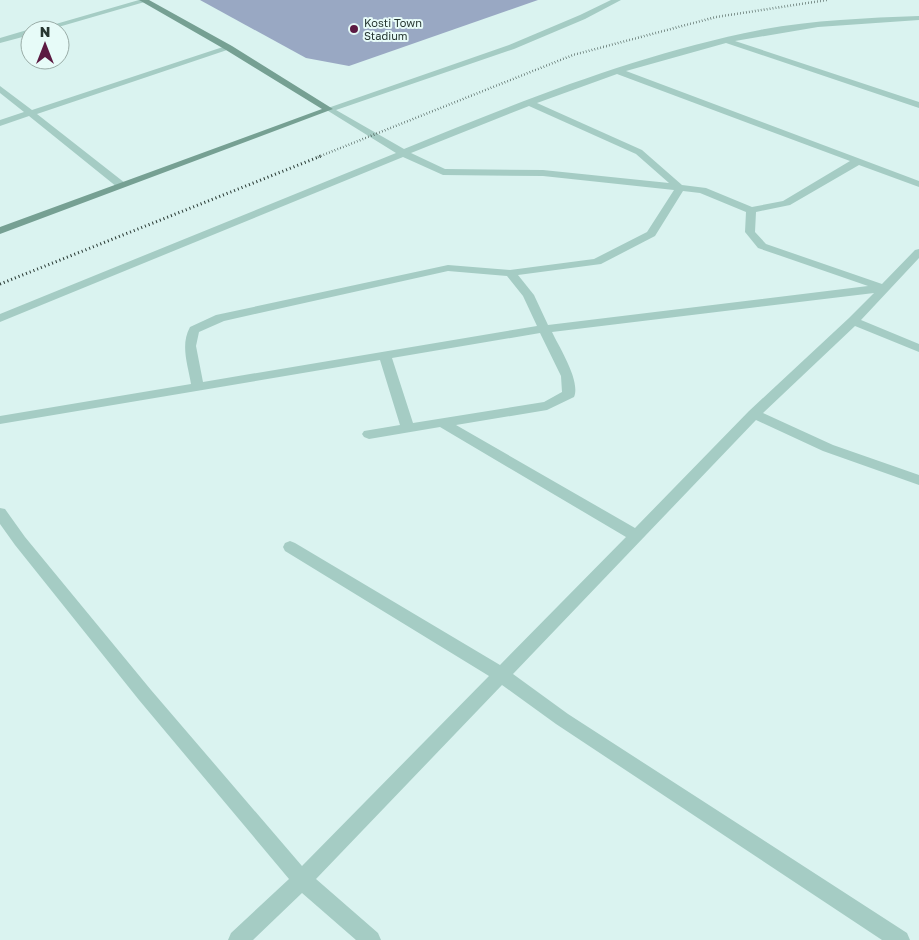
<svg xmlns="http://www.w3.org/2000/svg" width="919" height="940" font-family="'Golos Text',sans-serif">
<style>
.green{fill:#99a8c3}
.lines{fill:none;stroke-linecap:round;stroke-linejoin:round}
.minor{fill:#a5ccc4;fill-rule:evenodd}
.secondary{fill:#76a093;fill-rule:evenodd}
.rail-far1{stroke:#273731;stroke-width:2.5;stroke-dasharray:0.5 2.5;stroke-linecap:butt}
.rail{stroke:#273731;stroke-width:3;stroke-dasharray:1 3;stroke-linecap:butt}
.poi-dot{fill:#5c1a42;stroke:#e7fbf8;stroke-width:2}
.labels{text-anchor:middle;stroke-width:4;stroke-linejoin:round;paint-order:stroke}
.far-poi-label{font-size:11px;fill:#273731;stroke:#e7fbf8;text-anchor:start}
</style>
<rect width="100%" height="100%" fill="#daf3f0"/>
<path class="green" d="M200,0h338l-189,66 -43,-8z"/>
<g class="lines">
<path class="minor" d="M139,0l9,1 -100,29h-13z
M611,0h10l-36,19 -71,30 -178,61 68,39c115,-47 233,-95 356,-119 52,-10 106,-12 159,-14v4l-101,7 -83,14 184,61v6l-193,-65 -100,28 293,110v6l-60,-22 -69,40 -34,7 -1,20 11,12 116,40 33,-34 4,-1v9l-58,62 58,24v8l-64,-26 -92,87 70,32 86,30v10l-96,-34 -67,-31 -243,254 55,40 339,219 3,7h-28l-326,-216 -54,-39 -186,194 62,54 3,7h-25l-54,-47 -49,47h-25l3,-7 58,-54 -150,-179 -124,-155 -15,-21v-16l5,1 20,28 126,153 151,176 187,-190 -204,-125 -2,-4 2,-4 5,-2 5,2 205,122 126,-128 -186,-110 -71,12 -5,-2 -2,-3 2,-3 36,-6 -20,-65 -380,64v-8l191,-32c-3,-19 -11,-39 -1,-57l26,-12 232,-50 62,5 84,-11 53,-27 27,-42 -131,-14 -100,-1 -40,-18 -403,165v-8l396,-161 -71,-44 184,-64 71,-30zM617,74l233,87 -67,40 -31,6 -46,-19 -24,-3 -40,-35 -105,-47zM529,106l107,48 33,29 -126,-13 -98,-1 -34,-16zM683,191l17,2 46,19 -1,20 13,16 110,38 -320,39 -14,-30 -16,-20 83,-11 54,-28zM448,271l59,5 16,20 14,30 -334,56 -7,-36 3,-14 25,-11zM874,293l-25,25 -100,93 -114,117 -179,-103 91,-15 27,-13c7,-16 -15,-50 -22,-65zM540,333l21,43 1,16 -18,10 -131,21 -21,-65z
M27,30h4l-1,5 -30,8v-5z
M226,46l7,2 -196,66 88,69v4h-8l-88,-71 -29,10v-6l24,-8 -24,-19v-7l32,24z"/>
<path class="secondary" d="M139,0h10l83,46 101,63 -333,125v-7l322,-118 -96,-59z"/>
<path class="rail-far1" d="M318,157l255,-102 143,-38 111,-17"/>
<path class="rail" d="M0,284l321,-128"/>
</g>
<circle class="poi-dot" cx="354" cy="29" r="5"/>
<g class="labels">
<g class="far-poi-label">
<text x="364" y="27">Kosti Town<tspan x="364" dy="13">Stadium</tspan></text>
</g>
</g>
<g transform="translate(45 45)"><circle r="24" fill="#e7fbf8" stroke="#9aada8"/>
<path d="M0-4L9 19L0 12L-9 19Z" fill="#5c1a42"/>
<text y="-8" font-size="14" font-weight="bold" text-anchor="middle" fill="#273731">N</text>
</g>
</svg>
